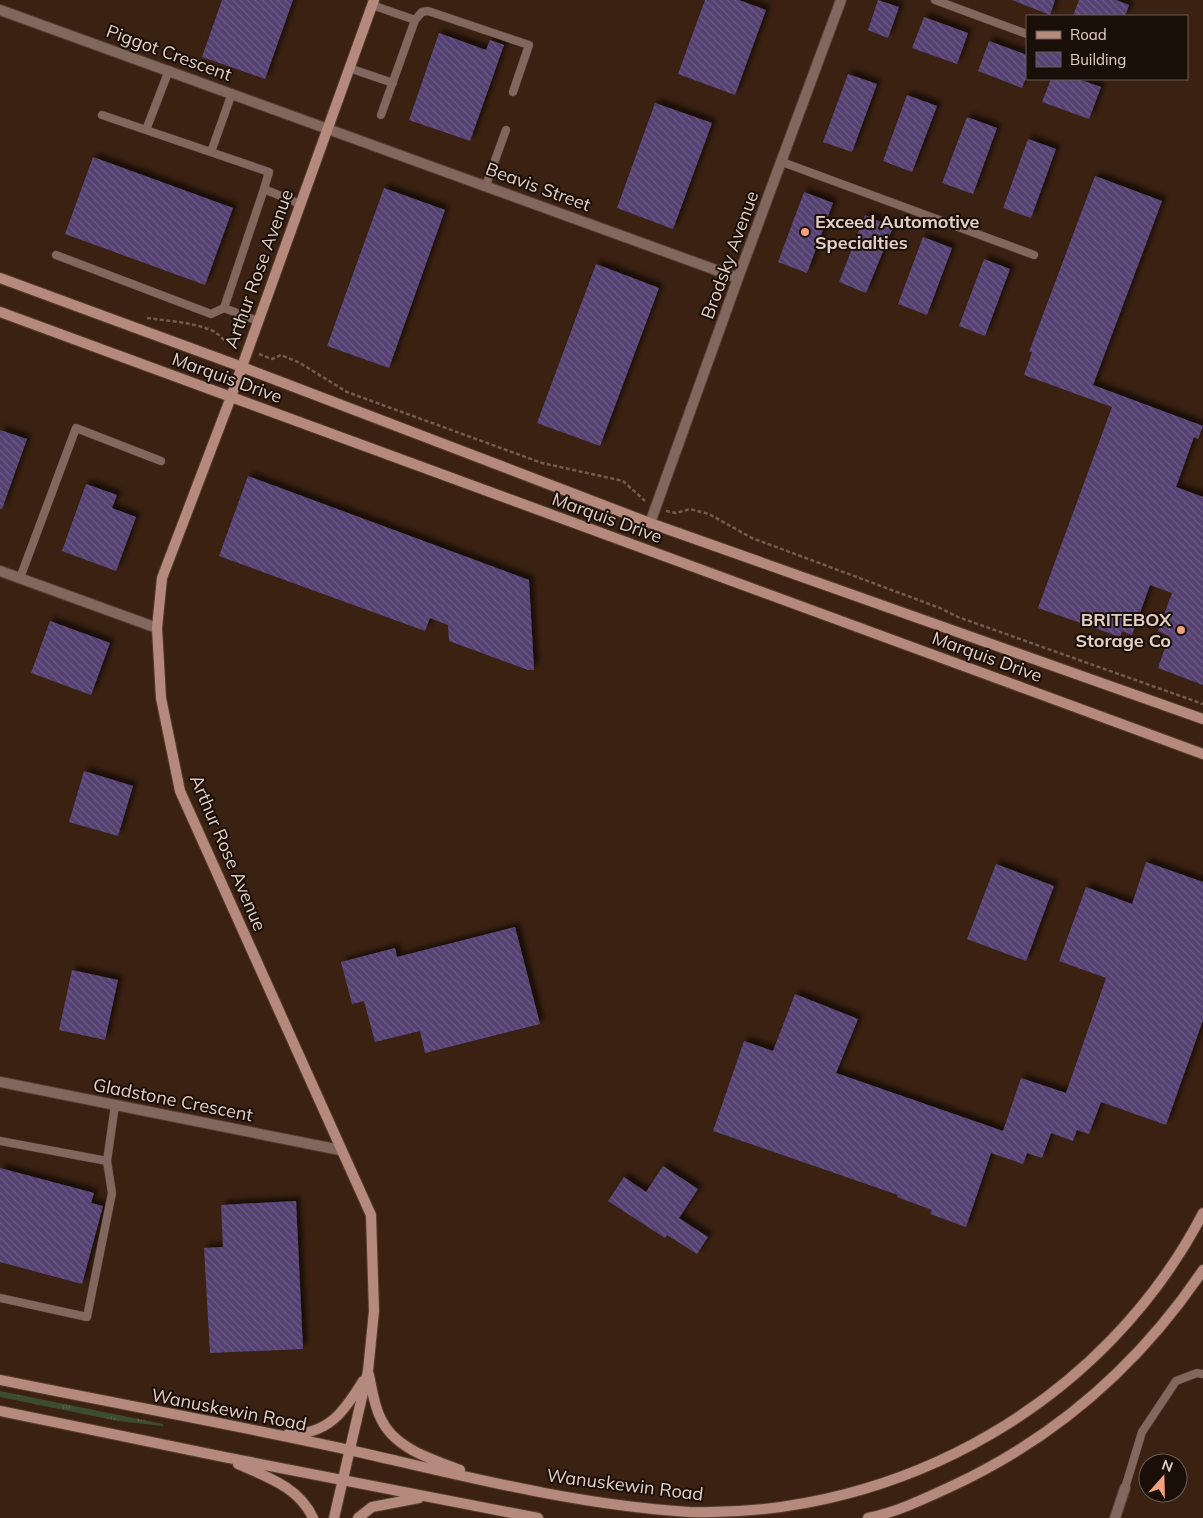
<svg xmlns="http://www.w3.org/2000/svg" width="1203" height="1518" font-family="Mulish,sans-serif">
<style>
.grass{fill:url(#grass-tufts)}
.building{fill:url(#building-back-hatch);filter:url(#shadow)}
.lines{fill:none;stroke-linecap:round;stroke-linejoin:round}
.lane-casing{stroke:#563d2f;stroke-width:9}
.street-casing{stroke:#563d2f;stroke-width:12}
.secondary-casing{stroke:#563d2f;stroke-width:12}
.path{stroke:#735b4e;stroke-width:2.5;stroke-dasharray:4 2.5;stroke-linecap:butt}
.lane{stroke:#82675f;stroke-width:8}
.street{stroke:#82675f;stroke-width:10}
.secondary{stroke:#b58a7d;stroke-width:10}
.poi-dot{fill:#f2a17e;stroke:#1a0e08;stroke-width:2}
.labels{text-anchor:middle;stroke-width:4;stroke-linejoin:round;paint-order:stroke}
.street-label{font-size:18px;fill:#e2d0c6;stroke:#1a0e08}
.poi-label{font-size:18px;font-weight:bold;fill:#e2d0c6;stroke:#1a0e08;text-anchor:start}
</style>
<defs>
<pattern id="grass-tufts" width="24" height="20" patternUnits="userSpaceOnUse" patternTransform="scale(1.25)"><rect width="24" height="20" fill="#3c4c2f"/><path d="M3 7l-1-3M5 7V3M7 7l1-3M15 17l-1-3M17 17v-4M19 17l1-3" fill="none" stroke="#58654c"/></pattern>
<pattern id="building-back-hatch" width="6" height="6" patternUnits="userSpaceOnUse" patternTransform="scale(1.25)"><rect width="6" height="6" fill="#554172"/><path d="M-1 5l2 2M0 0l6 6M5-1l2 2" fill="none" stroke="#6d5b85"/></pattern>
<filter id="shadow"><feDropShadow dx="4.5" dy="-4.5" stdDeviation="2.5" flood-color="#0009"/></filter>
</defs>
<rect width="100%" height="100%" fill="#3b2112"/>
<path class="grass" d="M0,1391l163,33v2l-45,-5 -118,-24z"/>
<path class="building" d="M222,0h71l-28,79 -63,-22z
M705,0h34l27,10 -31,85 -57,-21z
M878,0l21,7 -11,31 -20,-8z
M1012,0h43l-5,15z
M1079,0h37l13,5 -4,11h-52z
M924,17l44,16 -11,31 -45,-16z
M439,33l47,17 4,-10 14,5 -34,96 -61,-21z
M989,41l38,14v20l-5,13 -44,-17z
M848,74l29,10 -25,68 -29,-10z
M1051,79h27l23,8 -12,32 -47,-17z
M907,95l30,11 -25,66 -29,-11z
M655,103l57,20 -39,106 -56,-21z
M967,117l30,11 -24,66 -31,-11z
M1028,139l28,10 -25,69 -28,-10z
M93,157l140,51 -28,77 -140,-51z
M1095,176l67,25 -69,184 110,41 -5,13 -4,-2 -18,50 27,10v188l-45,-17 11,-32 -11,-5 14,-38 -22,-8 -18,50 -10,-4 -2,6 -82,-29 74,-201 -88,-32 8,-23h-3z
M384,188l61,22 -56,158 -62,-22z
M804,192l29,11 -26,70 -29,-11z
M865,215l28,12 -27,66 -27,-11z
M923,237l29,11 -25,67 -29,-11z
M984,259l26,10 -25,67 -26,-10z
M596,264l63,24 -59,158 -63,-23z
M0,430l27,9 -25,70h-2z
M248,476l281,104 5,90h-6l-79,-29 -1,-16 -18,-7 -5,13 -206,-75z
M86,484l31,11 -5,13 24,9 -20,54 -54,-20z
M50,621l60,22 -19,52 -60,-22z
M84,771l49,15 -15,50 -49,-14z
M1146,862l57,20v138l-37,105 -65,-23 -12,32 -12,-4 -4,11 -22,-8 -9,25 -15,-5 -4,11 -32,-11 -25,74 -36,-13 2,-4 -35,-13 1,-2 -185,-64 31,-90 29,10 22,-57 63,25 -22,54 167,58 18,-53 45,15 40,-115 -47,-17 27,-74 46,17z
M996,864l58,22 -28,75 -59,-22z
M515,927l25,97 -115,29 -5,-22 -45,11 -11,-41 -12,3 -11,-42 54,-14 2,9z
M72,970l46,10 -13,60 -46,-10z
M663,1166l35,23 -19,29 29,19 -11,17 -30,-19 -2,3 -57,-37 16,-24 22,15z
M0,1168l94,25 -3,10 12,3 -21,78 -82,-22z
M296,1201l7,148 -93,4 -6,-105 19,-1 -2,-42z"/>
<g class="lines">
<defs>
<path id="lane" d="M935,0l92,34
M372,5l43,15 -34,95
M415,20l7,-8 6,-1 101,34 -16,47
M349,68l44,15
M102,115l167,57 -5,17 36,15
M146,130l23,-60
M211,152l21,-59
M782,162l252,93
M486,185l20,-55
M56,255l155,59 13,-6 34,13
M224,308l40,-119
M20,578l56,-150 85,33
M0,1141l107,20 8,-56
M0,1298l87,19 25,-124 -5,-32
M1125,1488l17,-56 34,-51 21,-8 6,1"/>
<path id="street" d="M0,10l738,268
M650,523l88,-245 103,-278
M0,571l157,57
M0,1082l340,68
M1115,1518l10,-30"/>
<path id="secondary" d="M0,278l242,89 408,156 553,196
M0,312l1203,442
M369,1375c3,14 5,31 12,44 14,30 51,40 79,51
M0,1380c118,24 236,45 354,71 110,25 221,54 335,61 213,6 417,-112 514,-299
M0,1411l224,46 314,61
M288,1434c40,1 56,-22 75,-53
M238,1464c29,13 61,23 75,54
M334,1518l34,-147 6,-60 -3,-96 -191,-424 -19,-93 -4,-70 5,-50 69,-181 143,-397
M358,1518l14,-11 47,-9
M868,1518c29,-6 56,-19 82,-31 104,-48 189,-122 253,-217"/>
</defs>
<use href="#lane" class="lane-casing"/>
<use href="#street" class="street-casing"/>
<use href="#secondary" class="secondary-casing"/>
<path class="path" d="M147,318c21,3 44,4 64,12 10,4 11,12 26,17
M259,354l13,5 9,-4 19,8 47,29 195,71 81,18 22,20
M666,511l10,2 14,-4 19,5 43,24 188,70 18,9 245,87"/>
<use href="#lane" class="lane"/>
<use href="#street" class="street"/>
<use href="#secondary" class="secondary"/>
</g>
<g class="poi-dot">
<circle cx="805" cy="232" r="5"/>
<circle cx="1181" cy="630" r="5"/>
</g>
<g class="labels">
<g class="street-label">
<text transform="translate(169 53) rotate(20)" y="6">Piggot Crescent</text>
<text transform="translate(538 187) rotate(20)" y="6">Beavis Street</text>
<text transform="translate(730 255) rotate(-70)" y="6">Brodsky Avenue</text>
<text transform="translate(259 269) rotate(-70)" y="6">Arthur Rose Avenue</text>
<text transform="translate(227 378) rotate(20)" y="6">Marquis Drive</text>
<text transform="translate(607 518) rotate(20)" y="6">Marquis Drive</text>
<text transform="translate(987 657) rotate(20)" y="6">Marquis Drive</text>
<text transform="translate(228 853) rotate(67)" y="6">Arthur Rose Avenue</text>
<text transform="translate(173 1100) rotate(11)" y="6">Gladstone Crescent</text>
<text transform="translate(229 1410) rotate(11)" y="6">Wanuskewin Road</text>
<text transform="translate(625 1485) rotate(7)" y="6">Wanuskewin Road</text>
</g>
<g class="poi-label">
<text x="815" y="228">Exceed Automotive<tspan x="815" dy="21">Specialties</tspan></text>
<text x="1171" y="626" text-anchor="end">BRITEBOX<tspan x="1171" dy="21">Storage Co</tspan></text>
</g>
</g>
<rect x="1026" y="15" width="162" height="65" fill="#1a0e08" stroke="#6a5c54"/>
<rect x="1036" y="31" width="25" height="8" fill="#b58a7d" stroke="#6a5c54"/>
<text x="1070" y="40" font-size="15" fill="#e2d0c6">Road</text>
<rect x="1036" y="52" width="25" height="15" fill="url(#building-back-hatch)" stroke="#6a5c54"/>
<text x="1070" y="65" font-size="15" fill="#e2d0c6">Building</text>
<g transform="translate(1163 1478) rotate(20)"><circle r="24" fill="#1a0e08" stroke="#6a5c54"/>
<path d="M0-4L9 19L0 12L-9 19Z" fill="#f2a17e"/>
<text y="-8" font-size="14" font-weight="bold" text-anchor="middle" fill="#e2d0c6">N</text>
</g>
</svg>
